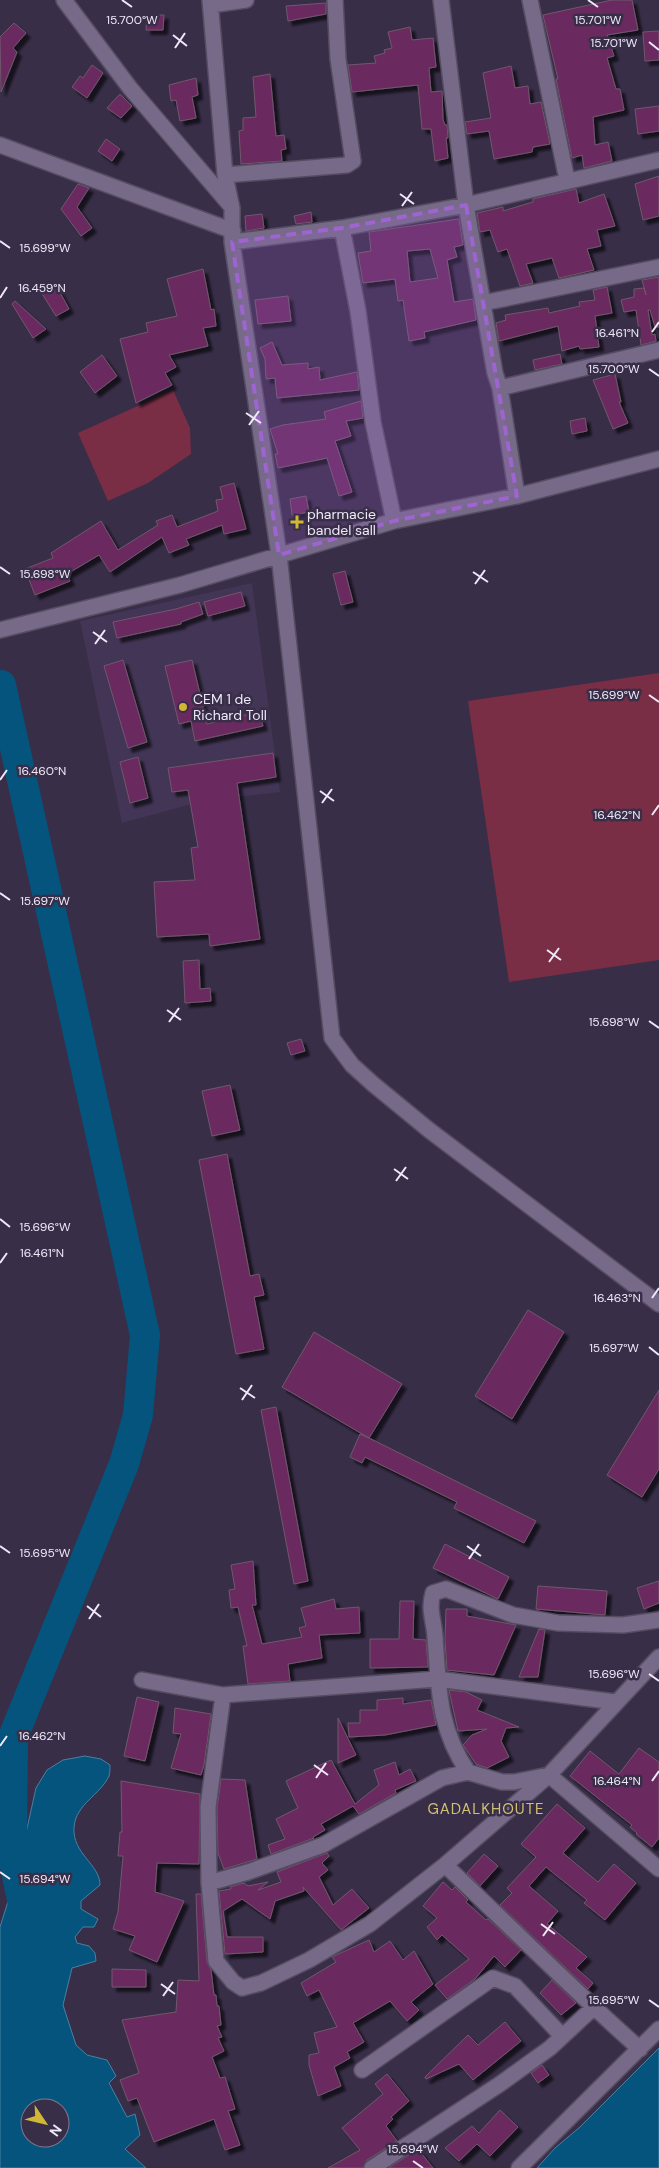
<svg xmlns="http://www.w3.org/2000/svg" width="659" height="2168" font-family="'DM Sans',sans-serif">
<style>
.built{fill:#423555}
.green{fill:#7a2e45}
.water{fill:#05547d;stroke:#4b80a2;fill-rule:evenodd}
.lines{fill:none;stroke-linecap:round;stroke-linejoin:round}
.river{stroke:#05547d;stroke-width:30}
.building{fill:#6a2961;stroke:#71576c;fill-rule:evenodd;filter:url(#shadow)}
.minor-casing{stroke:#554c62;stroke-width:18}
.minor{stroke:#766a88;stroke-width:15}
.marked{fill:#9e64d0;fill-opacity:0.2;stroke:#9e64d0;stroke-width:4;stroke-dasharray:10 6;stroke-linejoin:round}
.ticks{fill:none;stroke:#eee8f9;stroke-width:2}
.poi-dot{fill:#d0b736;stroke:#382e48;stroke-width:2}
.labels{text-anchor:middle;stroke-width:5;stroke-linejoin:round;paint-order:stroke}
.poi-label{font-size:14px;fill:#eee8f9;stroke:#382e48;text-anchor:start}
.neighbourhood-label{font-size:15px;letter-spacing:1px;fill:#d0c073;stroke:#382e48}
.ticks-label{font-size:12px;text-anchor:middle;fill:#eee8f9;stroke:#382e48;stroke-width:5;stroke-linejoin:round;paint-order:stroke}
</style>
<defs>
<filter id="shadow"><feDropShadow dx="4.5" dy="4.5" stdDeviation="1" flood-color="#0009"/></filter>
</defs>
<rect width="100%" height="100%" fill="#382e48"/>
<path class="built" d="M252,583l28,209 -77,9 -81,22 -42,-202z"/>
<path class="green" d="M173,390l17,38 1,26 -43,29 -40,18 -30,-68z
M659,673v287l-150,22 -41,-281z"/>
<path class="water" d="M85,1756l16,3 9,6c0,3 0,8 -1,11 -9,19 -33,28 -35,51 -2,27 26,37 26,58l-19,16v8l17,10 -4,8h-11l-8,10 2,6 12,3 6,7 1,8 -24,7 -9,37 13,40 11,10 20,5 9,16 -7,7 18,34 8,-3 5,21 -15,14 21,19h-146v-241l17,-54 19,-85 11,-18 16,-10zM30,2108h30v30h-30z
M659,2048v120h-122l18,-20 25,-21z"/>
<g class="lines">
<path class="river" d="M1,685l144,650 -7,80 -14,49 -111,273 -1,115 13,62"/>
</g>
<path class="building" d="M612,0h20l6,30 -31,5 7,21 -7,2 9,31h4l4,21 -31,7 2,28 13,-3 4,19 -28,7 -2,-13 -10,3 -16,-79h2l-15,-64z
M326,3v11l-38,7 -2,-15z
M147,15h17l-1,15h-17z
M14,23l12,10 -13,15 4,4 -16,40 -1,-55z
M410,27l2,13 21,-2 3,29 -7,1 2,24 11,-1 1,29 2,5h2l1,13h-2l2,20 -13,3 -4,-32h-9l-4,-44 -66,7 -4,-27 28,-2 -2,-7 11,-3 -1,-3 8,-2 -4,-16z
M659,31v29l-14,1 -2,-29z
M92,65l11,8 -16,25 -15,-11 8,-11 3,2z
M511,66l4,22 13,-2 2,18 11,-2 9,42 -17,3 -1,5 -38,7 -5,-28 -22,3 -2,-12 26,-4 -8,-45z
M270,74l6,62 8,-1 2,14 -5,1 1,11 -41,3 -2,-33 4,-1v-12l13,-1 -3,-40z
M196,78l2,17 -6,2 4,21 -16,3 -4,-21 -5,1 -2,-16z
M120,94l12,12 -11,12 -14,-10z
M659,106v25l-21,3 -3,-25z
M106,139l14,10 -8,12 -14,-10z
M659,176v40l-16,4 -8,-36z
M78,184l11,4 -12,19 15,21 -11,8 -20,-27z
M576,189l3,14 25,-9 11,32 -18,4 4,16 -14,3 7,21 -35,8 -7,-20 -26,6 7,19 -13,3 -13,-37 -9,3 -8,-22 -10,2 -3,-19 26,-6v4l30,-9v-3z
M311,212l1,10 -16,2 -2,-8z
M262,214l2,14 -18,3 -1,-15z
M459,219l4,26 -9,2 3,10 -10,3 7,42 19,-3 3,21 -52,12 1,6 -16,3 -6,-41 -5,1 -3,-22 -32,4 -5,-30 13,-2 -2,-19zM430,249l8,29 -28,4 -3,-31z
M203,269l8,41 3,-1 2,17 -13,2 5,18 -39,9 7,12 -11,6 7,12 -36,18 -16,-64 28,-7 -2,-9 31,-7 -10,-37z
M659,277v50h-4l-5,-17h-2l4,25 3,-1 1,7 -15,4 -5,-35 -12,2 -3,-12 13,-3v-8l10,-1 2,7 -4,-15z
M55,283l14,26 -13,7 -15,-24z
M607,287l5,26 -17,3 4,31 -19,2 -1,-3 -17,5 -4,-25 -59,15 -3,-18 10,-3 -1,-5 43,-7 1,5 31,-7 -1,-4 16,-2 -2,-10z
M288,296l3,25 -33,3 -3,-24z
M15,301l31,28 -13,9 -21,-34z
M272,342l10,23 26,-2v6l11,-2 1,13 37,-8 2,18 -82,8 -2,-20 -9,1 -1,-20 -5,-11z
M560,354l2,10 -27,6 -2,-10z
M102,355l15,21 -22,17 -15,-21z
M615,374l6,28h-2l9,21 -15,6 -20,-49z
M361,401l2,17 -17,3 5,15 -16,5 17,51 -13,4 -12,-38 -49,10 -3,-14h3l-8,-25 13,-4 43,-6 -2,-7z
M585,418l2,13 -15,3 -2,-13z
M234,483l12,46 -22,5 -2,-9 -36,14 3,6 -20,8 -7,-16 -52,35 -11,-17 -32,19 3,7 -35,14 -10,-26 28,-11 -2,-5 50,-32 17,29 40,-25 -2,-4 16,-6 5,12 41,-16 -2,-11 7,-1 -3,-12z
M306,496l3,16 -17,3 -2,-16z
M345,571l8,31 -12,3 -8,-31z
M241,592l4,14 -37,10 -4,-14z
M199,602l4,12 -22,8v2l-64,14 -4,-16 63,-13z
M123,660l24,82 -19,6 -24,-82z
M192,660l15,64 52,-12 4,14 -68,15 -4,-20 -12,3 -14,-58z
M273,753l3,24 -39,6 23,156 -50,7 -1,-12 -52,3 -3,-55 41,-2 -4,-32 7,-1 -10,-57 -16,2 -4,-24z
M138,757l10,41 -18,5 -10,-41z
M199,960l1,29 10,-1 1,13 -26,2 -2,-42z
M301,1039l4,12 -14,4 -4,-12z
M230,1085l10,45 -28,6 -10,-45z
M227,1154l23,122 9,-2 5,21 -10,2 10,52 -28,5 -37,-194z
M528,1310l36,22 -52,87 -37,-23z
M314,1332l88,52 -33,54 167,83 -12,22 -70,-35 3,-6 -92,-45 -3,6 -12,-6 10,-23 9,4 -87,-51z
M659,1390v79l-17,28 -35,-22z
M276,1407l32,174 -14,3 -33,-174z
M445,1544l64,33 -11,22 -65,-31z
M253,1561l3,44h-4l10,39 40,-7 -3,-9 7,-2 -5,-18 33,-9 2,10 23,-2 1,26 -41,2 3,23 -34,6 2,17 -42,3 -5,-38h4l-9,-39 -7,1 -2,-18 6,-1 -4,-24z
M659,1581v22l-15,6 -7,-21z
M538,1586l69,5 -2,24 -69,-6z
M400,1601h14l-1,38 13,1 2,27 -58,1v-29h29z
M446,1609h21v7l49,9 -22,50 -47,-5 -2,-30z
M539,1629l6,1 -7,47h-19z
M449,1690l17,2 16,8 -5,10 42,17 -13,1 -5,13 8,16 -22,11 -11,-4 -13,-19 9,-10 15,-6 -29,2z
M137,1697l22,5 -14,59 -21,-5z
M403,1698v6l28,-4 5,25 -51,10 -36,2 -1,-14h12v-13h17v-10z
M175,1708l36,6 -7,51 -3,10 -30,-7 10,-34 -8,-1z
M338,1718l18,37 -18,8z
M639,1748l20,14v76l-7,9 -16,-13 1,-1 -7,-6 2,-2 -62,-49 20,-25 29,23z
M331,1760l24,44 24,-19 -5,-15 21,-8 4,13 11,-6 6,12 -21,9 1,3 -37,21 -6,-8 -32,18 4,6 -12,7 1,1 -43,16 -3,-9 17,-6 -9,-20 22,-11 -12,-27z
M221,1779l24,1 12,79 -33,10 -6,-16 -1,-45z
M121,1781l79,13 -1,70 -42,-1 -2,29 29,9 -27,61 -28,-12 6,-14 -22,-7 5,-17 5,-56h-5l2,-24h2z
M557,1804l28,24 -22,25 35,29 16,-18 22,19 -31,37 -21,-17 3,-3 -41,-33 -17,19 29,25 -11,13 40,33 -11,11 17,15 -5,6 -88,-84 12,-12 -5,-5 29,-31 -15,-13z
M327,1853l2,3 -7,7 6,7 -9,7 14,28 19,-16 17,19 -28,22 -38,-43 1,4 -29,10 -5,18 -28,-20 -19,12 4,26h36v15l-38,2 -6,-63 12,-2 -1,-2 14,-4 4,3 20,-4 -10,8 23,-8 -4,-10z
M484,1854l14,12 -18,20 -13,-13z
M443,1882l9,8 3,-3 13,13 -2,2 20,18 2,-1 33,31 -16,17 -11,-11 -19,23 -28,20 -12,-14 34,-26 -27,-24 -5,5 -10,-13 10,-9 -14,-12z
M196,1894h5l6,68 4,8 3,25h2l1,11h2l2,19 -4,1 5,11 -4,1 6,13 -12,6 8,21 5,-1 10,32 -7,2 12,34 -15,5 -11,-31 -60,23 -17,-44 -9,3 -8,-21 19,-7 -17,-53 54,-8 2,-32 21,1z
M369,1940l5,12 16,-11 13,19 11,-9 19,33 -22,18 8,8 -12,11 -17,-20 -37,22 11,19 -17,10 3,6 -16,9 7,19 -23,10 -9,-31v-10l10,-2 -5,-20 23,-6 -18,-37 -12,6 -6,-13 35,-21 -4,-5z
M112,1969l34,1v17h-34z
M552,1980l24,23 -15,12 -21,-22z
M505,2022l16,19 -48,39 -14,-16 -33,15 -1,-2 43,-42 10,10z
M542,2065l7,10 -11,8 -7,-10z
M387,2074l22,27 -18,16 2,2 -7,7 11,15 -30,19 -4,8h-35l32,-18 -18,-22 41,-34 -8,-10z
M500,2110l18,17 -28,29 -13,-12 -18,17 -14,-13 27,-22 7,7z
M418,2149l15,19h-44l1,-1z"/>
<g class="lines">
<defs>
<path id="minor" d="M64,0l66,88 101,118
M210,0l15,175 7,33v34l47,313 53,483 20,27 21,19 56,46 230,174
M441,0l25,205 29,168 5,15 17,108
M530,0l37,180
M211,5l35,-5
M0,145l233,86
M225,175l122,-10 6,-4 -15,-102 -3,-59
M342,228l16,83 15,111 21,99
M232,242l110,-14 124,-23 193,-45
M483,303l176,-36
M500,388l159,-38
M0,630l180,-45 214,-64 123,-25 142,-37
M142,1680l81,15 214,-16 178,23
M223,1695l-15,112 1,76 7,78 17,21 9,6 19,-5 48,-23 61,-36 75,-59 104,-90 110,-118
M468,1772c-30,-44 -29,-83 -33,-135 -1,-17 -7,-27 -2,-44l13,-4 67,26 45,8 65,2 36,-5
M445,1865c65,61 128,125 195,184
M209,1883l39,-11 75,-27 119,-67 26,-6 34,10h12l35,-7 110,94
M362,2070l131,-92 22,8 47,50
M372,2168l128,-84 50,-36 43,-40
M519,2168l140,-139"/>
</defs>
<use href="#minor" class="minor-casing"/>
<use href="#minor" class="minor"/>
</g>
<path class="marked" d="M466,205l51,291 -123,25 -115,34 -47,-313 110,-14z"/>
<path class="ticks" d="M122,0l10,7M588,0l10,7M173,35l14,11M649,42l10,8M175,48l10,-15M400,194l14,10M402,206l10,-14M0,241l10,7M0,298l7,-11M652,332l7,-10M649,369l10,7M246,413l15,10M249,425l10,-14M0,567l10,7M473,572l15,10M475,584l10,-14M93,632l14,10M95,644l10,-14M649,695l10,7M0,780l7,-10M320,791l14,10M322,803l10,-14M652,815l7,-10M0,893l10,7M547,950l14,10M549,962l10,-14M167,1010l14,10M649,1021l10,7M169,1022l10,-14M394,1169l14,10M396,1181l10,-14M0,1219l10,8M0,1263l7,-10M652,1298l7,-10M649,1347l10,8M240,1388l15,10M242,1400l10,-15M0,1546l10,7M467,1546l14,10M469,1559l10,-15M87,1606l14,11M89,1619l10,-15M649,1674l10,7M0,1746l7,-10M314,1765l14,10M316,1778l10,-15M652,1781l7,-10M0,1872l10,7M541,1924l14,10M543,1936l10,-14M161,1984l14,10M163,1996l10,-14M649,2000l10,7M413,2161l10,7"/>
<g class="poi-dot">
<path d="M294.5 514.5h5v5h5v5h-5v5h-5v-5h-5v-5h5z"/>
<circle cx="183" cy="707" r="5"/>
</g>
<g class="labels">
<g class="poi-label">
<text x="307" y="519">pharmacie<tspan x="307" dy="16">bandel sall</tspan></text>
<text x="193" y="704">CEM 1 de<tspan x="193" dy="16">Richard Toll</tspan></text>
</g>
<g class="neighbourhood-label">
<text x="486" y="1814">GADALKHOUTE</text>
</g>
</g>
<g class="ticks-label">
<text x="132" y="24">15.700°W</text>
<text x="598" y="24">15.701°W</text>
<text x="614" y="47">15.701°W</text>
<text x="45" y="252">15.699°W</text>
<text x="42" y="292">16.459°N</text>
<text x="617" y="337">16.461°N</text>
<text x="614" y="373">15.700°W</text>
<text x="45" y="578">15.698°W</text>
<text x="614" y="699">15.699°W</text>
<text x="42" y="775">16.460°N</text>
<text x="617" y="819">16.462°N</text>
<text x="45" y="905">15.697°W</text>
<text x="614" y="1026">15.698°W</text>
<text x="45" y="1231">15.696°W</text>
<text x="42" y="1257">16.461°N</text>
<text x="617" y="1302">16.463°N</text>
<text x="614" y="1352">15.697°W</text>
<text x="45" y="1557">15.695°W</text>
<text x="614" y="1678">15.696°W</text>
<text x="42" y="1740">16.462°N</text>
<text x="617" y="1785">16.464°N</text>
<text x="45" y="1883">15.694°W</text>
<text x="614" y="2004">15.695°W</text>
<text x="413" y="2153">15.694°W</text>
</g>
<g transform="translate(45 2123) rotate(125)"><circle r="24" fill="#382e48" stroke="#81788f"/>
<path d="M0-4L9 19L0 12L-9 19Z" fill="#d0b736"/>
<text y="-8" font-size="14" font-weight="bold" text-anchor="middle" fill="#eee8f9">N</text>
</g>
</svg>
